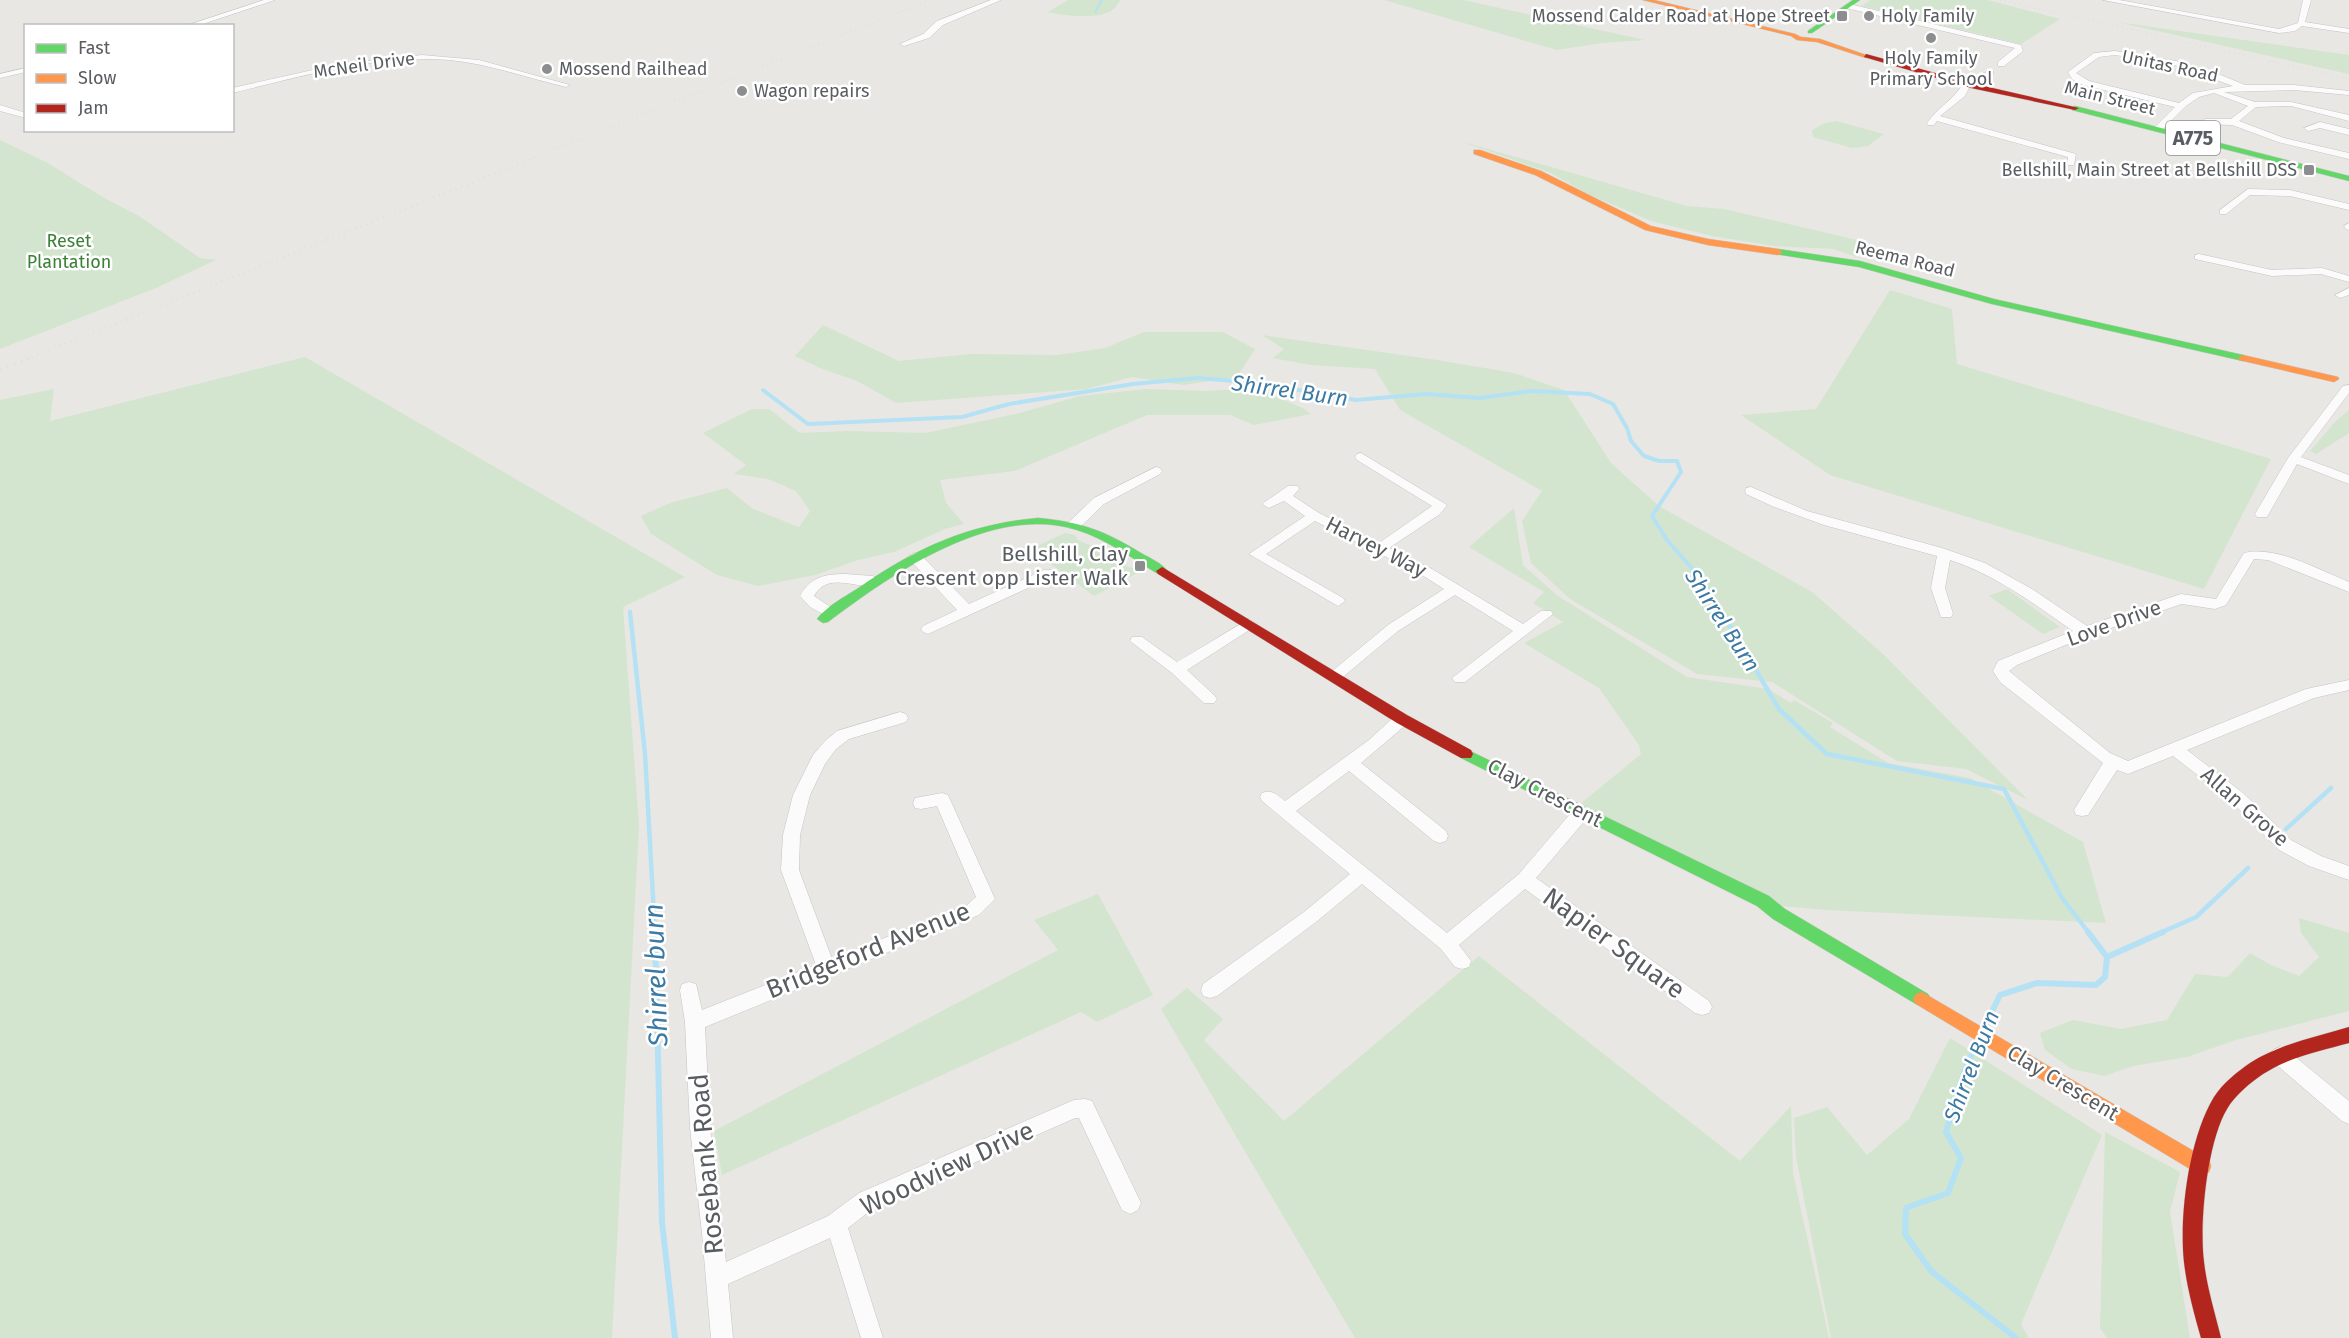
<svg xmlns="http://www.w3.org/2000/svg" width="2349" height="1338" font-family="'Fira Sans',sans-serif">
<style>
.green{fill:#d3e5ce}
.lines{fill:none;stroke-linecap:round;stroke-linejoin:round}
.stream-far3{stroke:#b5e1f4;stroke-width:2}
.stream-far2{stroke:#b5e1f4;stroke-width:4}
.stream-far1{stroke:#b5e1f4;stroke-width:4.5}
.stream{stroke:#b5e1f4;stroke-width:6}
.street-casing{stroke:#c4c4c3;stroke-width:1}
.fast-casing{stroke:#c5c5c5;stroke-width:1}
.slow-casing{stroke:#c5c5c5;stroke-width:1}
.jam-casing{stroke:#c5c5c5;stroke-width:1}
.street{fill:#fcfbfb;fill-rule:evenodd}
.fast{fill:#63d668;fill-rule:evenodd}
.slow{fill:#ff974d;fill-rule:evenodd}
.jam{fill:#b3261e;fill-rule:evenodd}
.rail-far2{stroke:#e1e1e0;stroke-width:2;stroke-dasharray:1 4;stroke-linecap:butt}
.rail-far1{stroke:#e1e1e0;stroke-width:3;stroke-dasharray:1 5;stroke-linecap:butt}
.rail{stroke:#e1e1e0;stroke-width:4;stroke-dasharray:1.5 6;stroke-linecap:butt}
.poi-dot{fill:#8b8d8e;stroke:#fff;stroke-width:2}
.labels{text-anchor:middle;stroke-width:5;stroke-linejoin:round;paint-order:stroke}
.far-poi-label{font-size:18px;fill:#595d61;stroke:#fff;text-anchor:start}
.far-street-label{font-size:18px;fill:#595d61;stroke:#fff}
.far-park-label{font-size:18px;fill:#3b8236;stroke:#fff}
.shield{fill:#fff;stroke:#8b8e90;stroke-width:1.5}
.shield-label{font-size:20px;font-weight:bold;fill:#595d61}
.street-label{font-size:21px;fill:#595d61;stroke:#fff}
.poi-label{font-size:21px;fill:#595d61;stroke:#fff;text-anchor:end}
.water-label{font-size:22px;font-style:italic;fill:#3c7aa4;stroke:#fff}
.near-street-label{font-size:26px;fill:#595d61;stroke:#fff}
.near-water-label{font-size:27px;font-style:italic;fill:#3c7aa4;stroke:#fff}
</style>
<rect width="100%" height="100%" fill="#e9e7e3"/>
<path class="green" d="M1068,0h53c-3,3 -6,9 -10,11 -13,8 -48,5 -63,1z
M1384,0h79l182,40 -43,3 -45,7z
M1870,0h118l72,19 -39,25 -159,-38z
M2117,22l232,33v19z
M1836,121l48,13 -16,12 -16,2 -39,-11 -1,-7 13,-7z
M0,140l46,22 60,37 33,17 61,42 16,2 -60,28 -156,61z
M1460,141l227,65 37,3 137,32 -5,16 -22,-8 -60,-3 -62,-10 -61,-15 -63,-27 -37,-21z
M1890,290l62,19 5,55 314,95 -67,130 -374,-114 -89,-60 75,-6z
M823,325l76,36 72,-7 86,1 48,-7 39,-16h79l32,17 -18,28 -54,8 -51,-8 -46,12 -190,14 -39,-22 -37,-13 -25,-12z
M1262,335l175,25 77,13 50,17 47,73 48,43 153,86 71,62 145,146 -62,-31 -69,-8 -125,-79 -75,-8 -127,-75 -39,-36 -9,-42 20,-30 -142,-81 -25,-41 -64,-4 -38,-7 11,-9z
M305,357l380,220 -62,30 16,219 -27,512h-612v-938l54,-11 -4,32z
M1254,388l49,20 8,6 -57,11 -24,-10h-83l-132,56 -75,9 6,23 18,21 -19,5 -51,23 -36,8 -43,15 -57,11 -41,-11 -66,-41 -10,-18 29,-13 57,-15 26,21 46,18 11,-16 -14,-20 -28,-12 -34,-5 12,-9 -43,-32 49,-24h17l31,24 48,-2 77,2 91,-19 64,-18 66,-7 62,2z
M2349,410v23l-33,21 -6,-3 25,-29z
M1514,508l9,57 35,31 129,81 81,12 23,14 3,-3 39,23 -3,4 58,36 82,15 113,64 23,81 -280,-13 -68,-6 -185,-94 68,-56 -2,-9 -40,-57 -75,-45 39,-21 -30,-19 11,-11 -75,-45z
M1065,533l10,2 3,5 25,11 25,16 15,3 -49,26 -63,-47z
M2007,589l53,38 -17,7 -54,-38z
M1098,894l55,101 -56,27 -16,-10 -359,163 -8,-44 344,-181 -24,-30z
M2299,918l50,15v78l-113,29 -49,17 -54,9 -28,10 -33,-7 -27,-19 -5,-17 33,-13 48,9 46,-9 28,-46 33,3 22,-24 21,12 28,11 20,-19 -18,-24z
M1479,956l261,205 51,-55 2,67 36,165h-474l-194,-329 26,-21 36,31 -19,21 80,81z
M1950,1038l152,97 -81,189 8,14h-198l-35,-181 -2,-39 33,-11 40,48 42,-36z
M2105,1132l75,40 -10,40 20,126h-83l-7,-10z"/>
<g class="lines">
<path class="stream-far3" d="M1095,12l7,-12"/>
<path class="stream-far2" d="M763,390l45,34 154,-7 47,-13 124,-20 65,-6 60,5 98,17 70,-6 53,4 53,-7 58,3 23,10 14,24 4,13 13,15 15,5h18l4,11 -29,44 15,24 37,42 18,31"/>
<path class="stream-far1" d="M1721,611l58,98 48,45 177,35 58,109 27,35
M630,612l15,142 10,179
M2286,829l45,-41
M2160,933l36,-16 52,-49"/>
<path class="stream" d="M655,932l7,290 13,116
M2107,957l56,-25
M1985,1026l15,-31 37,-12 59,2 9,-8 2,-20 -19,-25
M1978,1042l-13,27 -19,63 15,26 -13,35 -42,15 -1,26 26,37 85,67"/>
<defs>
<path id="street" d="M264,0h11l-78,26h-12z
M991,0h10l-58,25 -14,13 -25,8 -4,-2 23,-10 14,-13z
M2103,0h16l160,29 19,-6 5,-23h8l-6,22 44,7v4l-47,-7 -7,5 -16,2z
M1849,4l172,41 2,6 -19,15h-6v-4l17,-14 -169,-40z
M2115,51l61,10 40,12 29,12h49l55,6v4l-55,-5 -70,2 31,10h36l58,13v6l-58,-15 -35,1 -17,14 45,17 65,15v6l-71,-17 -46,-17 -30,-1 -1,-2 4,-3h26l17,-13 -34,-13 -15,4 -13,9 -25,25h-6v-4l20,-20 -92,-22 -11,-6 -4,-7 26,-19zM2115,55l57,9 61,22 -40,7 -14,10 -90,-22 -13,-8 23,-16z
M422,55l57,5 91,25 -4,2c-38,-9 -77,-23 -116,-27 -74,-6 -147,16 -218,33v-5l108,-24z
M26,68v4l-26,6v-4z
M1990,71h3v4l-18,5 -4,-2z
M1964,82l7,2 -6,12 -25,20 136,38 -2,11h-6v-8l-131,-36 -3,4h-6l-1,-2c11,-16 27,-23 37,-41z
M0,105l26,8v5l-26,-7z
M2320,122l29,7v6l-29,-7 -12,3 -4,-3z
M2248,189l42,1 59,14v6l-59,-14 -40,-1 -24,19h-6v-4z
M2349,223v7l-3,-1 -2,-3z
M2199,254l73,16 50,-2 27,8v6l-28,-8 -49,2 -77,-17v-4z
M2349,288v7l-9,3 -5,-3z
M2349,385v8l-48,64 48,18v9l-52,-20 -30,53h-10l-2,-3 33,-56 55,-72z
M1361,453l86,52 -7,9 -51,34 43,21 91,55 18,-13h10l2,3 -88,68h-10l-3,-4 61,-47 -58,-36 -57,36 -60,50 -5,1 -8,-5 63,-52 56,-36 -22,-14 -107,-54 -49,33 77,44 2,3 -7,5 -89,-52 56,-38 -21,-15 -15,7 -7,-4 26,-18h10l1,3 -6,7 26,17 60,30 53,-37 -75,-46 -2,-3 2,-3z
M1156,467l4,1 2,3 -2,3 -56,30 -25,24h-10l-2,-3 2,-3 25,-24z
M1751,487l56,24 135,37 43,15 47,26 55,37 94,-32 35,5 28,-46c32,-8 75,17 105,29v10l-81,-32 -14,-1 -28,46 -11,4 -33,-5 -92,31 -73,30 -8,6 101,82 18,8 178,-72 43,-9v10l-35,8 -127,52 56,43 48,47 30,16 28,10v14l-40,-14 -30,-16 -48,-49 -58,-45 -45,18 -11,-4 -29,45 -6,1 -6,-1 -2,-5 29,-47 -103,-81 -7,-11 5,-10 75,-30c-39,-27 -77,-56 -123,-71l-5,28 8,26 -2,3h-10l-10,-29 6,-32 -113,-31 -52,-19 -26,-12 -1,-3 1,-3z
M915,553l5,1 49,50 75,-34h10l2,3 -2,3 -126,58 -5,-2 -2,-3 2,-3 34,-16 -47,-50 -2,-3z
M845,574l28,2 7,5c-14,15 -51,-14 -66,15l21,14 2,3 -7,5 -20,-11 -10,-11c10,-19 25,-22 45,-22z
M1249,619l7,5 -2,3 -67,43 27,25 3,4 -3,4h-10l-32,-30 -42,-32 2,-4h10l35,25z
M900,712l6,2 2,4 -2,4 -57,17 -13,10 -11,15 -15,31 -10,40 -1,35 33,89 135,-54 9,-8 -39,-91 -16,3 -6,-1 -2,-5 2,-5 27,-5 6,2 47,104 -16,16 -274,112 5,101 16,134 102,-46 31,-23 215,-93 11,-1 7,2 49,102 -3,7 -8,4 -8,-4 -43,-92h-4l-200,89 -27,21 35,110h-22l-31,-100 -102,46 5,54h-22l-9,-105 -12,-105 -5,-106 -5,-32 2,-6 7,-2 7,2 6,26 114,-45 -35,-95 2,-35 10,-40 20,-40 12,-14 12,-10z
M1402,713l6,2 2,4 -2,4 -47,40 85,68 2,5 -2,5 -6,2 -6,-2 -85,-70 -53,40 151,122 72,-59 57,-67 6,-1 6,1 2,5 -2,5 -52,61 173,123 3,6 -3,6 -7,2 -7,-2 -170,-124 -66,56 12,16 -2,6 -7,2 -7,-2 -14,-18 -79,-65 -46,38 -99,74 -7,2 -7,-2 -2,-6 2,-6 101,-72 46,-38 -88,-73 -2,-4 2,-4c10,-4 15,2 23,8l84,-61 27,-25z
M2280,1047l7,3 62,51v23l-7,-3 -69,-59 -3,-6 3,-6z"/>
<path id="fast" d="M1853,0h7l-48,33h-4v-2z
M2075,106l274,70v5l-277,-71 -1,-2z
M1778,249l82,12 134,38 249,56 5,3 -5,3 -251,-57 -133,-37 -84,-13 -2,-2z
M1038,518c43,4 65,12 103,35 9,5 20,10 27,18l-6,4 -4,-1c-26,-16 -52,-35 -81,-44 -85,-27 -185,44 -249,92l-5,1 -6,-4c9,-12 27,-22 40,-30 57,-40 111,-65 181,-71z
M1466,749l303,147 16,13 143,85 3,5 -3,5 -6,2 -6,-2 -143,-85 -16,-13 -296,-148 -2,-4 2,-4z"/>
<path id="slow" d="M1643,0h11l141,34 6,3 19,2 49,17 -3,2 -49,-16 -20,-2 -6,-4z
M1474,150h6l61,21 110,55 57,13 70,10 5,3 -5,3 -70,-10 -63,-15 -110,-55 -61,-21z
M2243,355l95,22 1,2 -5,3 -95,-22 -1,-2z
M1922,992l287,168 2,6 -2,6 -7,3 -7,-3 -279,-168 -3,-5 3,-5z"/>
<path id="jam" d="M1866,54l109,30 104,24 -4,2 -104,-22 -107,-31z
M1162,567l245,148 64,35 2,4 -2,4h-10l-64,-35 -239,-149 -2,-3z
M2349,1027v16c-29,8 -60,14 -86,31 -13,9 -28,21 -36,35 -20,33 -28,115 -23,153 3,26 11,51 17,76h-20c-7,-25 -14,-50 -17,-76 -5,-47 5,-124 30,-165 9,-14 23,-25 36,-34 30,-19 66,-26 99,-36z"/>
</defs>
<use href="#street" class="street-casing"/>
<use href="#fast" class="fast-casing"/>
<use href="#slow" class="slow-casing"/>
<use href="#jam" class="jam-casing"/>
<use href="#street" class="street"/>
<use href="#fast" class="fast"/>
<use href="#slow" class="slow"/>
<use href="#jam" class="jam"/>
<path class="rail-far2" d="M2000,0l349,79
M530,159l400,-159"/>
<path class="rail-far1" d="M26,359l508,-201"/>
<path class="rail" d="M0,370l30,-12"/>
</g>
<g class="poi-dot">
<rect x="1836" y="10" width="12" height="12" rx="3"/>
<circle cx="1869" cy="16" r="6"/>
<circle cx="1931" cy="38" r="6"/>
<circle cx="547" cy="69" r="6"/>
<circle cx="742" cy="91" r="6"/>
<rect x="2303" y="164" width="12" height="12" rx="3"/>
<rect x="1134" y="560" width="12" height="12" rx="3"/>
</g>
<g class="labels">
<g class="far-poi-label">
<text x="1830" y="22" text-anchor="end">Mossend Calder Road at Hope Street</text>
<text x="1881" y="22">Holy Family</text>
<text x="1931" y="64" text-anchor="middle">Holy Family<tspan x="1931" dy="21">Primary School</tspan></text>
<text x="559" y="75">Mossend Railhead</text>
<text x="754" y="97">Wagon repairs</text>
<text x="2297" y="176" text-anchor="end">Bellshill, Main Street at Bellshill DSS</text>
</g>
<g class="far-street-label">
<text transform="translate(364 65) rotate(-8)" y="6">McNeil Drive</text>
<text transform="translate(2170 66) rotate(12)" y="6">Unitas Road</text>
<text transform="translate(2110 98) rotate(14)" y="6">Main Street</text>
<text transform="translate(1905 259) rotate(14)" y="6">Reema Road</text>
</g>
<g class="far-park-label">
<text x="69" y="247">Reset<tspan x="69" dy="21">Plantation</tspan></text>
</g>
<rect class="shield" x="2166" y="121" width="54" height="34" rx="4.5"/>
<g class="shield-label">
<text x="2193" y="145">A775</text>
</g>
<g class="street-label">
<text transform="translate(1376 547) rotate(27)" y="7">Harvey Way</text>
<text transform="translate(2114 623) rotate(-20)" y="7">Love Drive</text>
<text transform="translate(1545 793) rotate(27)" y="7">Clay Crescent</text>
<text transform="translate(2245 807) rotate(41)" y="7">Allan Grove</text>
<text transform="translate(2063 1083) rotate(31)" y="7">Clay Crescent</text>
</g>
<g class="poi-label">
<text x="1128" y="561">Bellshill, Clay<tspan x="1128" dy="24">Crescent opp Lister Walk</tspan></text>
</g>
<g class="water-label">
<text transform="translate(1290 390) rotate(8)" y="8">Shirrel Burn</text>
<text transform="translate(1723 620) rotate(57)" y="8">Shirrel Burn</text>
<text transform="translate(1971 1066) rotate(-69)" y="8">Shirrel Burn</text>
</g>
<g class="near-street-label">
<text transform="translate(1614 943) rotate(36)" y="9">Napier Square</text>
<text transform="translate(868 950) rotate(-22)" y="9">Bridgeford Avenue</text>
<text transform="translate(706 1164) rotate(-95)" y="9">Rosebank Road</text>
<text transform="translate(947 1168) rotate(-25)" y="9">Woodview Drive</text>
</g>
<g class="near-water-label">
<text transform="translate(656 975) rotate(-92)" y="9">Shirrel burn</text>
</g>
</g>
<rect x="24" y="24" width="210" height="108" fill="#ffffff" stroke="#bdbec0" stroke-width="1.5"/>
<rect x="36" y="44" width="30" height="9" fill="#63d668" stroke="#bdbec0" stroke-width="1.5"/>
<text x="78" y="54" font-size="18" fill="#595d61">Fast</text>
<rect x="36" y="74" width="30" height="9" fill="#ff974d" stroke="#bdbec0" stroke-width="1.5"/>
<text x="78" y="84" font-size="18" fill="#595d61">Slow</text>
<rect x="36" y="104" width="30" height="9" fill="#b3261e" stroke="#bdbec0" stroke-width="1.5"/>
<text x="78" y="114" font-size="18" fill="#595d61">Jam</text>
</svg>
